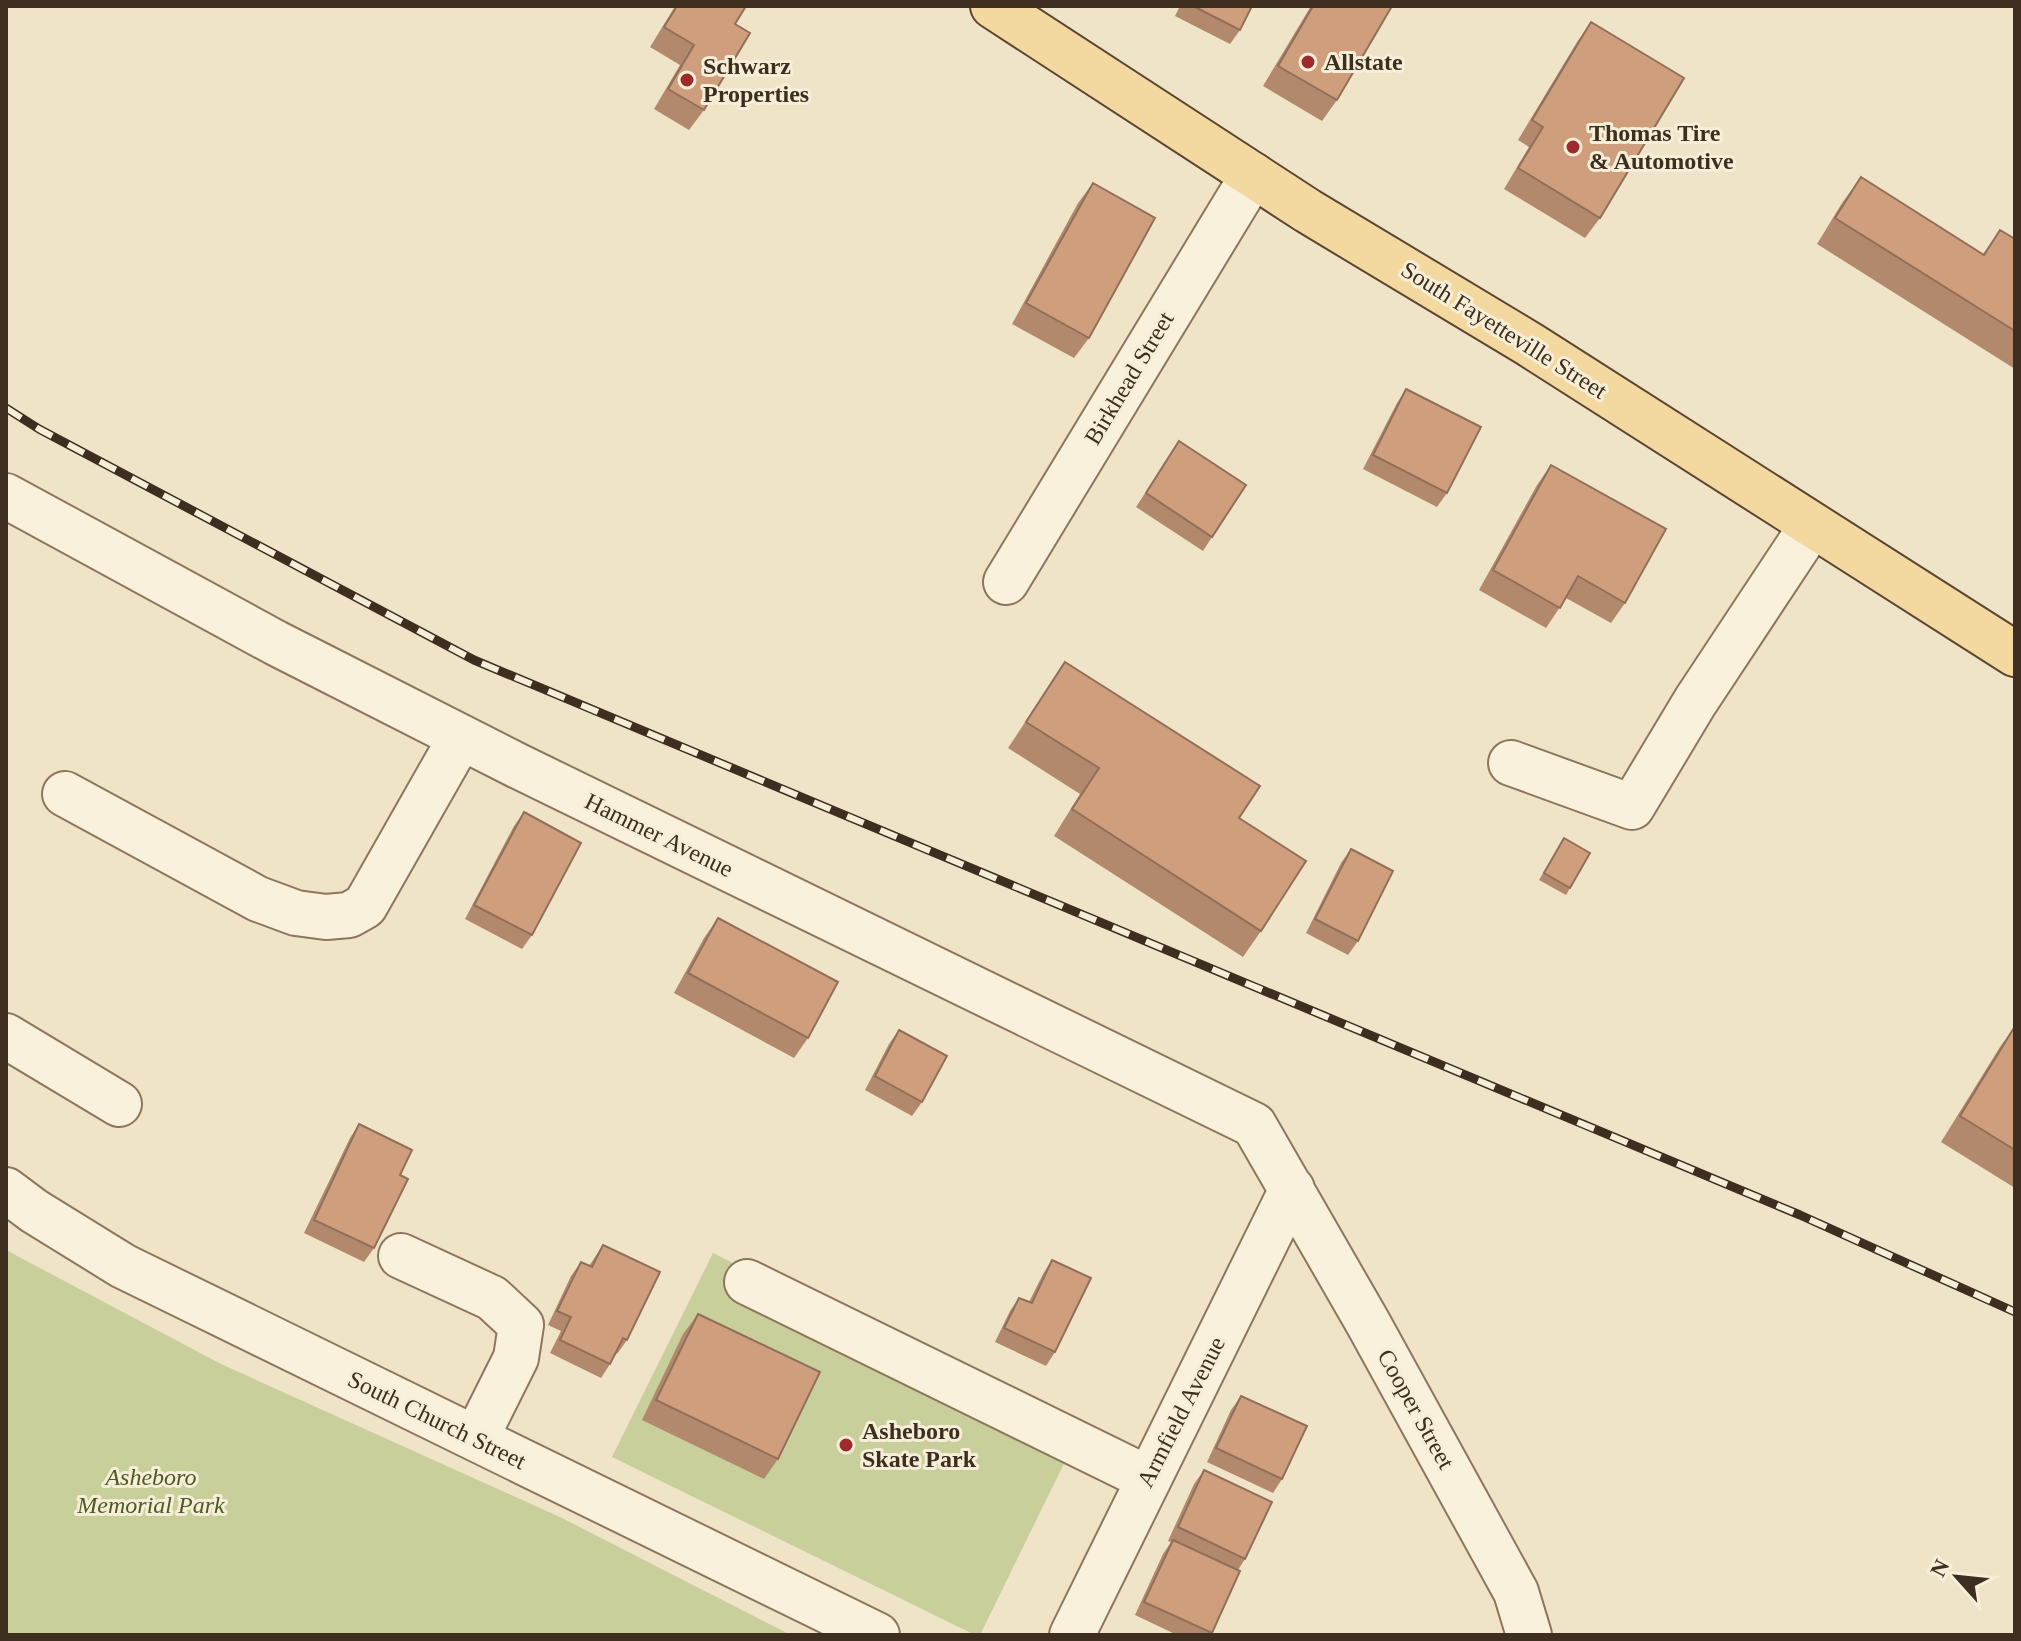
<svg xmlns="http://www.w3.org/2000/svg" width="2021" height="1641" font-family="'Times New Roman',serif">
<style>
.green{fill:#c9cf9b}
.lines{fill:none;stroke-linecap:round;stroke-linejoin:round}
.minor-casing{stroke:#8d765c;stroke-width:48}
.major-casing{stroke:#5b4430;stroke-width:48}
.minor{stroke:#faf1dc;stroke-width:44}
.major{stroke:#f3d9a0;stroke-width:44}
.rail-casing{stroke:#3d2e20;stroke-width:9}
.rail{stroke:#f7eed8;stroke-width:6;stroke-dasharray:18;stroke-linecap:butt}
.wall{fill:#b2896c}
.building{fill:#cf9f7d;stroke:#916f58;stroke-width:2}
.poi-dot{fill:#9e2a2b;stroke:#f7eed8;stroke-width:3}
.labels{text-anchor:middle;stroke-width:6;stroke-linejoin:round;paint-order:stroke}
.poi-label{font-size:24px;font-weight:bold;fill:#3d2e20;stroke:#f7eed8;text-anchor:start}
.street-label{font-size:24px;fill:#3d2e20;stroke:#f7eed8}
.park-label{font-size:24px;font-style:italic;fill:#4d5a26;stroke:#f7eed8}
</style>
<rect width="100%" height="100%" fill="#f0e4c8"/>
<path class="green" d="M6,1250l215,114 341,154 229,117h-785z
M713,1253l366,180 -99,202h-5l-363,-178z"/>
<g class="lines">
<defs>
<path id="minor" d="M6,496l270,147 242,123 736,359 114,198 148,269 13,43
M1006,582l247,-407
M1511,763l121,44 63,-105 117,-177
M65,794l193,105 38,14 30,4 23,-2 16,-9 96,-169
M6,1036l113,68
M6,1190l28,21 89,55 754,369
M401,1256l91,42 29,27 -5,33 -40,80
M747,1282l400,196
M1072,1635l220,-446"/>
<path id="major" d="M993,6l315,205 221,133 486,310"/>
</defs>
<use href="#minor" class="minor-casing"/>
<use href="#major" class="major-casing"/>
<use href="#minor" class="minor"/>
<use href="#major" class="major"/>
<defs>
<path id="rail" d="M6,408l33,21 435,231 1326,555 215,97"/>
</defs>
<use href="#rail" class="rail-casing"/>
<use href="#rail" class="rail"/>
</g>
<path class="wall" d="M671,6h75l-11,18 -31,86 -15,20 -35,-21 26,-44 -30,-18 24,-39z
M1180,6h72l-12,24 -10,14 -55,-28z
M1311,6h81l-55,94 -15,21 -59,-35z
M1591,22l9,196 -15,20 -81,-49 25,-42 -11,-7 59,-98z
M1861,177l122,77 17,-24 15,9v130l-198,-125 25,-41z
M1093,183l-4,155 -15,20 -62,-34 66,-121z
M1406,389l41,104 -10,14 -74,-38 34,-66z
M1170,455l42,82 -9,14 -67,-44z
M1551,465l74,138 -14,20 -45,-25 -20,30 -67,-38 58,-105z
M1065,662l174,156 22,113 -18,26 -189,-121 26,-42 -72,-46z
M524,812l8,123 -10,14 -57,-30 49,-93z
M1564,838l6,50 -4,7 -27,-15z
M1351,849l7,92 -10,14 -42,-22 35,-70z
M718,918l90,120 -14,20 -120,-65 30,-55z
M2015,1026v162l-74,-46 59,-95z
M899,1030l23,72 -10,14 -47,-26 24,-46z
M359,1124l41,51 -26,73 -10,14 -60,-29 46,-95z
M603,1245l24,95 -10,14 -1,-1 -6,11 -9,14 -51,-25 11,-22 -13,-6 23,-49 10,-14 8,4z
M1052,1260l3,92 -9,14 -51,-24 15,-31 9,-13 10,4 14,-28z
M698,1314l80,145 -14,20 -122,-59 41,-86z
M1241,1396l41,83 -9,14 -66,-31 24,-52z
M1204,1470l41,89 -7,11 -27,65h-34l-42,-20 28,-61 8,-12 -3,-1 26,-57z"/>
<path class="building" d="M677,6h69l-11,18 15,9 -46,77 -36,-21 26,-44 -30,-18z
M1193,6h59l-12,24z
M1313,6h79l-55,94 -59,-34z
M1591,22l93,56 -84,140 -82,-50 25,-41 -11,-7z
M1861,177l123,78 16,-25 15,9v92l-180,-113z
M1093,183l62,35 -66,120 -63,-35z
M1406,389l75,38 -34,66 -74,-38z
M1179,441l67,44 -34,52 -66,-44z
M1551,465l115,64 -41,74 -47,-27 -18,32 -67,-38z
M1065,662l195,124 -21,32 67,43 -45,70 -189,-122 27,-41 -73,-46z
M524,812l57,31 -49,92 -58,-30z
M1564,838l26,15 -20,35 -26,-15z
M1351,849l42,22 -35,70 -43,-22z
M718,918l120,64 -30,56 -120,-65z
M2015,1026v124l-55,-34z
M899,1030l48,26 -25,46 -47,-26z
M359,1124l53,26 -12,25 8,4 -34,69 -60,-28z
M603,1245l57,27 -33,68 -4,-2 -13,26 -50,-24 11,-23 -14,-6 24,-49 11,5z
M1052,1260l39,18 -36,74 -51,-24 15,-30 13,5z
M698,1314l122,58 -42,87 -122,-59z
M1241,1396l66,30 -25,53 -66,-31z
M1204,1470l68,32 -27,57 -67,-32z
M1173,1540l67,31 -28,62 -68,-31z"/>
<g class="poi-dot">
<circle cx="1308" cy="62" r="8"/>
<circle cx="687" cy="80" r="8"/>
<circle cx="1573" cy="147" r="8"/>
<circle cx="846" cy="1445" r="8"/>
</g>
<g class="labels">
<g class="poi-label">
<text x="1324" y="70">Allstate</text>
<text x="703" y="74">Schwarz<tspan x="703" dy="28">Properties</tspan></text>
<text x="1589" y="141">Thomas Tire<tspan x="1589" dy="28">&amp; Automotive</tspan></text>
<text x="862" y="1439">Asheboro<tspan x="862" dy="28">Skate Park</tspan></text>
</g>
<g class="street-label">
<text transform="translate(1504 330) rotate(32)" y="8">South Fayetteville Street</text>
<text transform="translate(1129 378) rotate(-59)" y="8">Birkhead Street</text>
<text transform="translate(659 835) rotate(26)" y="8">Hammer Avenue</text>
<text transform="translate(1416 1409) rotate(61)" y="8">Cooper Street</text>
<text transform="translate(1181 1412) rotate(-63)" y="8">Armfield Avenue</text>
<text transform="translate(437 1420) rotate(26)" y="8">South Church Street</text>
</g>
<g class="park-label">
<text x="151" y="1485">Asheboro<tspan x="151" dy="28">Memorial Park</tspan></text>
</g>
</g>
<rect width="2021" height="1641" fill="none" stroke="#3d2e20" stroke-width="16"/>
<g transform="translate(1957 1577) rotate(297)" stroke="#f7eed8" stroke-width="6" paint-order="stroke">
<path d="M0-6L14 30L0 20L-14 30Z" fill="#3d2e20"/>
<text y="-12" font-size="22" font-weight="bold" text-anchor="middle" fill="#3d2e20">N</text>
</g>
</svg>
